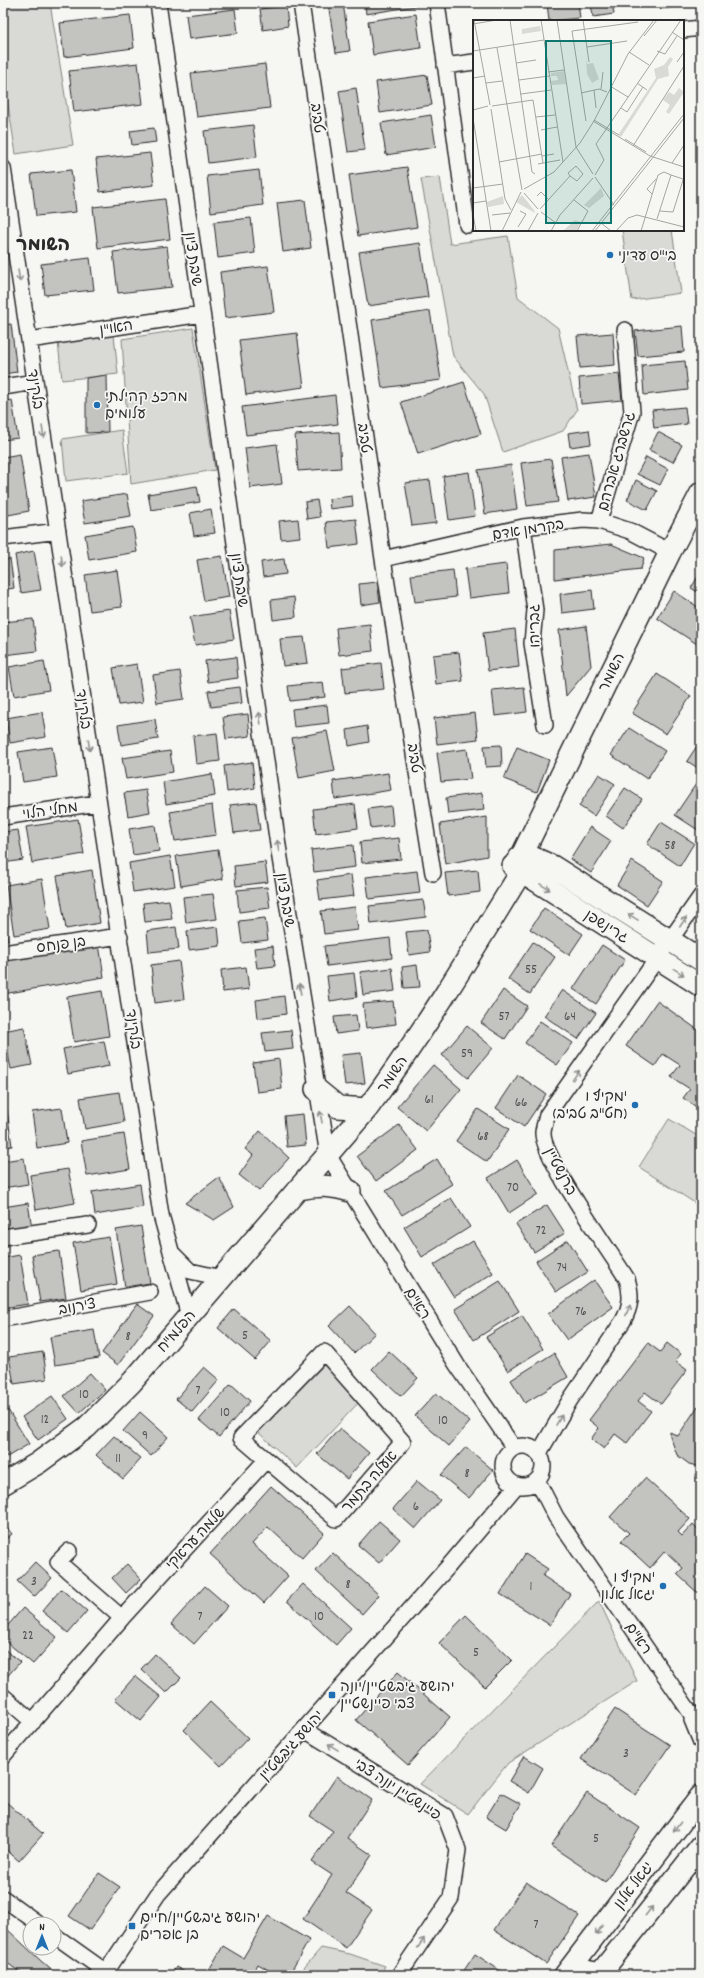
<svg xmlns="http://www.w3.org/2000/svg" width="704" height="1978" font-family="Dekko,'Playpen Sans Hebrew',sans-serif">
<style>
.green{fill:#d9d9d5;stroke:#828280}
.building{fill:#c3c3c0;stroke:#2b2b2b}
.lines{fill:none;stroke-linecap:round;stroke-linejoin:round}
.street-casing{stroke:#2b2b2b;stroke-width:18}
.secondary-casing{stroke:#2b2b2b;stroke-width:24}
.street{stroke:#f6f6f2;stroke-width:15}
.secondary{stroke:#f6f6f2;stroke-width:21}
.oneway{stroke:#90908e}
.poi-dot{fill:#1f6fb2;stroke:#f6f6f2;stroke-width:1.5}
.labels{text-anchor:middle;stroke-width:3.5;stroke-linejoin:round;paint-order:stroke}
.number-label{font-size:13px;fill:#515150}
.street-label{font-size:15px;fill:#2b2b2b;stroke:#f6f6f2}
.poi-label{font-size:15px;fill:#2b2b2b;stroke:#f6f6f2;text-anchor:start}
.district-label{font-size:19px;font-weight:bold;fill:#2b2b2b;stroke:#f6f6f2}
.inset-road{fill:none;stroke:#a5a5a2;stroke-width:1}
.view{fill:#0f766e;fill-opacity:0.15;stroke:#0f766e;stroke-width:2}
.inset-edge{fill:none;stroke:#2b2b2b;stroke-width:2}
</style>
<rect width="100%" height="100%" fill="#f6f6f2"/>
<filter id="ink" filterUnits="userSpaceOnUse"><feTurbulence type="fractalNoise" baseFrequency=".025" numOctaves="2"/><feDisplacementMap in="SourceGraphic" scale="8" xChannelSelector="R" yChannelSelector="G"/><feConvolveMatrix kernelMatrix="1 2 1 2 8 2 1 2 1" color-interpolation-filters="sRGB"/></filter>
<g filter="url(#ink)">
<path class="green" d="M3,3h47l23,142 -57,9 -13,-80z
M440,177l10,67 58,-8 10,61 40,31 19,82 -14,21 -60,21 -19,-58 -31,-38 -32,-177z
M622,230h50l9,63 -49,7z
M193,328l22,142 -84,14 -9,-145z
M114,335l4,39 -56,6 -4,-38z
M122,430l6,43 -62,8 -4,-42z
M669,1119l32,19v69l-62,-40z
M325,1364l35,37 -63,67 -39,-36z
M599,1601l38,80 -129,82 -40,51 -48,-30z
M321,1948l29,6 35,12 -5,9h-82z"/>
<path class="building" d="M328,3h15l7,48 -14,2z
M365,3h50l1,3 -50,8z
M547,3h31l2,15 -31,3z
M591,3h21l2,11 -21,3z
M660,3h16l1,4 -16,2z
M286,6l2,20 -25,4 -3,-21z
M235,9l3,24 -49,6 -3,-24z
M416,14l5,34 -48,7 -5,-34z
M130,15l4,33 -70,9 -4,-34z
M138,63l5,41 -69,8 -5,-41z
M265,64l5,44 -73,9 -6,-44z
M427,75l5,30 -52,8 -4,-31z
M356,88l9,62 -17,2 -9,-61z
M431,115l5,32 -50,8 -5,-32z
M253,125l4,32 -49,6 -4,-32z
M154,128l2,14 -24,3 -2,-14z
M150,153l4,32 -54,7 -4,-33z
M407,167l10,60 -59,9 -9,-61z
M71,170l5,42 -40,4 -5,-42z
M259,170l4,35 -52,7 -4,-36z
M165,199l5,40 -72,9 -5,-41z
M305,200l6,48 -28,4 -6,-49z
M251,218l4,35 -37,5 -4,-36z
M420,243l8,54 -60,9 -9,-54z
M167,246l5,41 -54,6 -5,-41z
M90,258l4,32 -49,5 -4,-31z
M268,266l6,46 -49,6 -5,-46z
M3,283l4,25h-4z
M430,311l11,69 -59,8 -10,-68z
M11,324l6,48 -14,2v-49z
M682,326l2,26 -46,4 -3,-25z
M297,333l7,54 -58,8 -7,-55z
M613,333l2,32 -35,3 -3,-32z
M685,361l3,29 -44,5 -2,-30z
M619,374l3,26 -41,4 -2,-26z
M107,375l1,57 -22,1v-55z
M464,382l17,52 -63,20 -17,-52z
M335,395l3,29 -92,11 -4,-28z
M12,400l6,38 -15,2v-39z
M685,407l2,17 -33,4 -2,-18z
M589,430l2,14 -21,3 -2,-14z
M339,432l2,36 -43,3 -3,-36z
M658,432l24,13 -9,17 -24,-12z
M277,444l5,40 -32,4 -5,-40z
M589,453l7,44 -28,4 -7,-44z
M20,454l9,57 -26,5v-59z
M646,457l22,12 -8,16 -23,-11z
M551,459l7,43 -31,4 -6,-43z
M511,465l6,44 -32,5 -7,-44z
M469,472l6,44 -26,4 -6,-44z
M430,480l6,43 -24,3 -7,-43z
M636,480l21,11 -10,19 -20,-10z
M197,486l3,16 -49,8 -3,-16z
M127,494l4,22 -46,7 -4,-22z
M352,496l1,10 -23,3 -1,-10z
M317,500l3,17 -13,2 -2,-17z
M211,509l4,24 -21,3 -4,-23z
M298,519l2,18 -19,2 -2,-18z
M356,519l3,25 -30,4 -3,-26z
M133,527l4,25 -48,8 -4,-25z
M611,544l33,14 -3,11 -86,10v-29z
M34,551l7,39 -20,3 -6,-38z
M222,556l7,41 -25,4 -7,-41z
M10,559l4,29 -11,2v-30z
M284,559l2,15 -23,3 -2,-15z
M506,564l3,29 -40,5 -4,-29z
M117,570l5,37 -32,4 -5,-36z
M453,570l3,27 -41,5 -4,-27z
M701,572v22l-10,-6z
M377,582l3,20 -19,3 -2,-21z
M592,590l2,19 -32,4 -2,-19z
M674,591l27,18v29l-4,6 -40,-26z
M294,597l2,20 -23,3 -2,-20z
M229,611l5,28 -39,6 -5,-28z
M33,619l4,32 -33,4 -1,-33z
M370,624l3,27 -34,4 -3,-27z
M586,626l5,40 -25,30 -7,-66z
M515,629l4,38 -31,4 -5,-38z
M304,637l4,26 -25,3 -3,-27z
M459,652l4,29 -27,3 -3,-29z
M236,657l2,21 -30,4 -3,-21z
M44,661l5,29 -35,6 -5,-29z
M381,663l3,26 -39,4 -3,-25z
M137,664l6,38 -24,3 -6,-37z
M180,671l4,28 -27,4 -4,-28z
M657,674l34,22 -25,38 -34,-21z
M323,682l2,15 -35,4 -2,-15z
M240,687l2,16 -31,4 -3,-16z
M524,687l3,25 -32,4 -3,-26z
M327,705l2,18 -35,4 -2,-18z
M42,712l4,25 -36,6 -4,-25z
M475,713l3,26 -41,5 -3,-26z
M248,714l2,22 -24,3 -3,-22z
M155,719l3,20 -37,6 -3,-20z
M367,726l2,16 -20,4 -2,-16z
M629,728l36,23 -18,28 -36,-24z
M327,731l8,40 -36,7 -7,-40z
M217,733l3,28 -24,3 -3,-28z
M701,740v30l-14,-9z
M501,745l1,21 -16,1 -2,-21z
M52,747l5,30 -34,5 -5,-30z
M517,747l32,13 -12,32 -33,-13z
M467,749l4,30 -30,3 -4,-29z
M170,751l3,21 -47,7 -4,-21z
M252,762l3,26 -28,4 -3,-26z
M388,773l3,17 -56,9 -2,-18z
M212,774l3,22 -49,8 -3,-22z
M599,774l16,10 -21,32 -15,-10z
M696,784l5,4v44l-26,-17z
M625,788l17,11 -19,29 -17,-12z
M146,790l4,22 -22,4 -4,-23z
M482,793l2,17 -36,4 -2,-16z
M256,802l4,28 -26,3 -4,-28z
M355,804l3,24 -42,6 -3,-25z
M212,805l4,30 -41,6 -5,-29z
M391,806l2,19 -22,3 -3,-19z
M487,817v39l-42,8 -5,-40z
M78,819l6,35 -52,9 -6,-36z
M661,822l33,21 -14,23 -33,-22z
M155,825l4,26 -26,4 -4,-26z
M590,827l21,14 -20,32 -21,-14z
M18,830l5,30 -20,3v-31z
M399,838l2,21 -39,4 -2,-21z
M353,845l2,22 -41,5 -3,-22z
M218,850l5,29 -42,7 -5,-30z
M170,856l5,30 -42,6 -4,-29z
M632,861l31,20 -16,24 -30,-20z
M265,862l3,20 -32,4 -2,-20z
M92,870l8,53 -34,6 -9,-53z
M478,870l2,22 -32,4 -3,-23z
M417,871l3,22 -51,6 -3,-22z
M351,875l3,21 -34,4 -3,-20z
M42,879l8,50 -36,6 -8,-50z
M267,887l3,21 -31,4 -2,-22z
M213,894l4,25 -31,4 -3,-26z
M169,900l3,19 -27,3 -2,-19z
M423,900l3,17 -55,7 -2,-18z
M355,907l3,23 -34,4 -3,-23z
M544,908l39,26 -14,21 -39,-26z
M3,910l5,30h-5z
M265,918l3,22 -26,3 -3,-22z
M176,927l3,22 -30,3 -2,-21z
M218,927l2,19 -31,4 -2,-19z
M427,930l3,22 -21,3 -3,-23z
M390,938l2,20 -65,8 -3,-20z
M533,942l22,15 -25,37 -22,-15z
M99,944l5,33 -101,17v-35z
M602,945l23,15 -29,44 -23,-15z
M273,946l2,20 -18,2 -3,-20z
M179,961l5,38 -29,4 -4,-38z
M417,965l3,22 -16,1 -2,-21z
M246,967l3,22 -26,3 -2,-22z
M392,968l3,23 -32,4 -3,-23z
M354,973l3,24 -27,4 -3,-25z
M503,990l24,16 -22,33 -24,-16z
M562,990l34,23 -18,26 -34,-23z
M102,991l7,45 -35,6 -7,-45z
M284,996l2,18 -28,4 -2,-18z
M393,1001l3,23 -30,4 -3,-24z
M657,1001l44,31v78l-18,-12 7,-9 -19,-12 9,-12 -17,-11 -8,12 -29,-20z
M356,1015l2,16 -22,3 -2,-17z
M540,1021l33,22 -16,22 -32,-22z
M467,1026l26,22 -25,30 -26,-23z
M24,1027l8,38 -21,4 -8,-38z
M291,1030l2,19 -28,3 -3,-19z
M104,1041l5,25 -41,8 -5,-25z
M361,1053l4,30 -20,2 -4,-30z
M279,1059l3,30 -25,3 -4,-29z
M433,1065l28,24 -35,42 -29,-24z
M3,1067l5,23 -5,1z
M518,1075l28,19 -22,33 -28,-19z
M119,1092l5,30 -39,7 -5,-31z
M62,1108l5,35 -30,5 -5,-36z
M478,1109l31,20 -22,33 -31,-21z
M7,1110l5,36 -9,1v-36z
M303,1114l3,31 -19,2 -3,-31z
M399,1125l19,25 -42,31 -19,-25z
M260,1131l29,27 -30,33 -20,-16 14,-20 -8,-6z
M124,1134l6,35 -43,7 -6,-35z
M24,1158l4,26 -25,4v-27z
M437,1159l15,25 -50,31 -16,-24z
M517,1160l21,34 -29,19 -21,-35z
M68,1169l7,34 -39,7 -6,-35z
M219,1177l15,30 -20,13 -29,-17z
M140,1184l3,23 -48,8 -3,-23z
M451,1198l19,29 -48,30 -18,-30z
M28,1203l4,25 -29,5v-26z
M547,1205l18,28 -31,19 -18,-28z
M141,1226l9,57 -25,4 -9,-57z
M109,1237l8,47 -36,6 -8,-47z
M568,1240l20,32 -32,20 -20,-31z
M473,1241l20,32 -39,24 -20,-32z
M59,1251l7,47 -26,4 -8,-47z
M20,1255l8,49 -25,4v-50z
M594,1280l19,27 -46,33 -19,-26z
M500,1281l19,30 -45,29 -19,-31z
M137,1304l17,12 -36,49 -16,-12z
M350,1306l25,27 -21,20 -25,-27z
M234,1309l37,32 -16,19 -37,-32z
M522,1315l21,34 -35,22 -22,-34z
M94,1330l5,28 -44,7 -5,-28z
M648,1343l12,9 7,-9 14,11 -6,7 12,9 -26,34 -16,-12 -7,9 13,10 -24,32 -12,-9 -11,15 -13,-10 8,-11 -10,-8z
M389,1351l29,27 -17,18 -29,-27z
M43,1352l4,27 -33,5 -5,-27z
M554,1353l14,24 -43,26 -14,-23z
M204,1367l15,13 -27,32 -16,-13z
M90,1373l15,17 -26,23 -15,-17z
M231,1384l19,17 -31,36 -20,-17z
M436,1393l34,29 -21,24 -34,-30z
M52,1396l16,23 -30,21 -16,-23z
M698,1406l3,2v59l-12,-3 -12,-9 -7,-19v-4l8,4z
M8,1410l21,34 -22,13 -4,-6v-38z
M140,1412l28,25 -17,19 -28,-25z
M340,1428l29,25 -22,26 -30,-25z
M114,1436l27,23 -18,20 -27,-24z
M466,1447l27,23 -24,28 -28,-23z
M645,1478l45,41 -12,13 4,4 11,-12 8,8v64l-24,-22 6,-6 -18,-17 -15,17 -29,-27 8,-8 -19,-16z
M417,1481l23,19 -25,29 -22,-20z
M271,1486l53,47 -22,25 -34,-31 -16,17 36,32 -24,27 -54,-49z
M379,1521l21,18 -21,24 -21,-18z
M3,1523l9,11 -9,7z
M333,1553l46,42 -17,19 -46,-43z
M525,1554l23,15 -5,7 27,18 -20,31 -50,-31z
M35,1562l17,16 -18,19 -17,-16z
M127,1564l14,15 -15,14 -14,-15z
M303,1584l48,44 -15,17 -49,-44z
M205,1586l23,20 -34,38 -23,-20z
M61,1589l26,22 -19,22 -26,-22z
M23,1608l34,29 -24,27 -30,-25v-8z
M466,1615l46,45 -27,27 -46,-44z
M3,1648l17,14 -17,19z
M155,1654l26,24 -15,15 -25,-24z
M398,1672l52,45 -42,48 -52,-45z
M135,1676l26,21 -20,24 -26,-22z
M210,1702l38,36 -27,28 -37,-36z
M615,1709l55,36 -34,50 -55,-36z
M524,1756l19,12 -14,25 -20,-12z
M337,1776l35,24 -25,38 25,17 -26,38 26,17 -26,38 -43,-29 29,-44 -20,-13 21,-31 -23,-15z
M501,1793l20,11 -15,25 -20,-12z
M587,1793l53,35 -35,54 -54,-36z
M5,1801l38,33 -24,27 -16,-14v-43z
M99,1873l21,14 -30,43 -21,-14z
M526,1882l53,34 -33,48 -52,-34z
M268,1916l41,24 -20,35h-12l-19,-11 -6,11h-46l17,-29 20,12z
M7,1929l34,32 16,14h-33l-21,-15v-22z
M475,1954l32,21h-46z
M176,1967l14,8h-19z"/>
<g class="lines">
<defs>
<path id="street" d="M158,3l121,849 49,303 129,210 57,83
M301,3l82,556 50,314
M437,3l30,222
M683,30l18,-2
M445,66l29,-4
M3,168l158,1047 28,101
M29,340l173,-26
M3,387l32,-5
M599,521l33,-109 -7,-82
M523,527l12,83 -3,33 13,82
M3,538l55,-7
M383,559l140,-32 60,-7 16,1 31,10 40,21
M3,817l95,-14
M3,953l117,-17
M3,1237l85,-12
M171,1252l19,19 32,7
M3,1319l147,-27
M324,1352l79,90 -67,77 -95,-81z
M503 1466a20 20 0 1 1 40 0a20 20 0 1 1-40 0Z
M539,1453l31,-53 53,-79c8,-15 9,-26 4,-42 -16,-26 -85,-122 -84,-146 0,-5 3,-12 4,-18l154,-219
M537,1480l19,37 145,211
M69,1551l-11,11 64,56
M3,1696l30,26
M692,1720l9,22
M305,1730l140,86 13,34 -7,48 -52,77
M3,1756l119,-138 144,-158
M3,1898l36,26
M54,1935l52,37
M572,1965l29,6 5,4
M104,1975l54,-81 289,-326 70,-83"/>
<path id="secondary" d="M523,853l29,13 149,94
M515,864l8,-11 147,-301 31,-59
M513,866l188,120
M316,1089l22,18 29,2
M299,1189c18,-4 32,-4 51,2
M3,1484l35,-21 49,-36 45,-45 235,-273c56,-76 105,-157 154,-237l2,-19
M565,1975l136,-179
M599,1975l102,-129"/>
</defs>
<use href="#street" class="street-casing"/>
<use href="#secondary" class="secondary-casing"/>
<use href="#street" class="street"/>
<use href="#secondary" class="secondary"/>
</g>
<defs><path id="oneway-shaft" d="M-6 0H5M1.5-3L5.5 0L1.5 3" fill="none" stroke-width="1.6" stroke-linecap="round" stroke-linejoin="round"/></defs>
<g class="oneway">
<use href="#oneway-shaft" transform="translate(19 276) rotate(81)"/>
<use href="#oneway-shaft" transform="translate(43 432) rotate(81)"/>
<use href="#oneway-shaft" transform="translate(62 561) rotate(82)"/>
<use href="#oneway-shaft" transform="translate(260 718) rotate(-98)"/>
<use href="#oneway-shaft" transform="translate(89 745) rotate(82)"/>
<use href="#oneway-shaft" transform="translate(278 846) rotate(-98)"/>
<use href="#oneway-shaft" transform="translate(545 887) rotate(32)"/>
<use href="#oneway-shaft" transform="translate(633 917) rotate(-148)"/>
<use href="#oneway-shaft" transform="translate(683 922) rotate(-56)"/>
<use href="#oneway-shaft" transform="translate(679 972) rotate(32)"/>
<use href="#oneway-shaft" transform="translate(300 989) rotate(-99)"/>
<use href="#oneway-shaft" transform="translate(576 1075) rotate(-55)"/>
<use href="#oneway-shaft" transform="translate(321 1117) rotate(-100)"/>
<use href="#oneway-shaft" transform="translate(628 1310) rotate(-69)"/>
<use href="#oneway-shaft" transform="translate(559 1420) rotate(-60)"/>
<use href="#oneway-shaft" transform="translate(333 1747) rotate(-148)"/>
<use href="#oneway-shaft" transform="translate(677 1827) rotate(127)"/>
<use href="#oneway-shaft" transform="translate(649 1911) rotate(-52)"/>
<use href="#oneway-shaft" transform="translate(599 1930) rotate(127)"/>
<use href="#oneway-shaft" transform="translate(421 1943) rotate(-56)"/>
</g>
</g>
<g class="poi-dot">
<circle cx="610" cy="255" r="4"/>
<circle cx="97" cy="405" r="4"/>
<circle cx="635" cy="1105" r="4"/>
<circle cx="663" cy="1586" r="4"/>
<rect x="328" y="1691" width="8" height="8" rx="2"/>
<rect x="128" y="1922" width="8" height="8" rx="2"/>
</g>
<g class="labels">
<g class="number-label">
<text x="670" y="849">58</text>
<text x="531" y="973">55</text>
<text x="504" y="1020">57</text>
<text x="570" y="1020">64</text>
<text x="467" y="1057">59</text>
<text x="429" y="1103">61</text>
<text x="521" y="1106">66</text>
<text x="483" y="1140">68</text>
<text x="513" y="1191">70</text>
<text x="541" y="1234">72</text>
<text x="562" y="1271">74</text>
<text x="581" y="1315">76</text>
<text x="245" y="1339">5</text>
<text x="128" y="1340">8</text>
<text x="198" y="1394">7</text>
<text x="84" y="1398">10</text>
<text x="225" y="1416">10</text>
<text x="45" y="1423">12</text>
<text x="443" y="1424">10</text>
<text x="145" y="1439">9</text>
<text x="118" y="1462">11</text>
<text x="467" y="1477">8</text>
<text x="416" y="1510">6</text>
<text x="34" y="1585">3</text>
<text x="348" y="1588">8</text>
<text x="531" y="1590">1</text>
<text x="200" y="1620">7</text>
<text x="319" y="1620">10</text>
<text x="28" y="1639">22</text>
<text x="476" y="1656">5</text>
<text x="626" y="1757">3</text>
<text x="596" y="1842">5</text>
<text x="536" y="1928">7</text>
</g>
<g class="street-label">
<text transform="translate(318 118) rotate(82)" y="5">טביב</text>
<text transform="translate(194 259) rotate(82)" y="5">שיבת ציון</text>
<text transform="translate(116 327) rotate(-9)" y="5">האו"ן</text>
<text transform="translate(36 389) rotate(81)" y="5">בלקינד</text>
<text transform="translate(365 438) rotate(82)" y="5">טביב</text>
<text transform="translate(616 461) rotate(-74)" y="5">גרשברג אברהם</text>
<text transform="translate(528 529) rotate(-9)" y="5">בקרמן אדם</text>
<text transform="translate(240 580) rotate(82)" y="5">שיבת ציון</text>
<text transform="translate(534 626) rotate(-91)" y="5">גבריהו</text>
<text transform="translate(611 672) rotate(-64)" y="5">השומר</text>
<text transform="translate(84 709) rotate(82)" y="5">בלקינד</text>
<text transform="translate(415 758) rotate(81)" y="5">טביב</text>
<text transform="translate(50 810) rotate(-8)" y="5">מחלי הלוי</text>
<text transform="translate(286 900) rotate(81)" y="5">שיבת ציון</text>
<text transform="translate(607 926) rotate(32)" y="5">גרינשפן</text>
<text transform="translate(61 944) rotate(-8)" y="5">בן פנחס</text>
<text transform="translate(134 1029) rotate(82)" y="5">בלקינד</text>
<text transform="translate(392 1074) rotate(-55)" y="5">השומר</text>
<text transform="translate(561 1171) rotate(62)" y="5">ברנשטיין</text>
<text transform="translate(418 1303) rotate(58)" y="5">רא"ם</text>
<text transform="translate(77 1306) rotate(-10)" y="5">צ'רנוב</text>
<text transform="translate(176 1331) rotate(-49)" y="5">הפלמ"ח</text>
<text transform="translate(369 1481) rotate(-49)" y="5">אעלה בתמר</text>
<text transform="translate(195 1538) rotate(-47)" y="5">שלמה עראקי</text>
<text transform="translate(639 1638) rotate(56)" y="5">רא"ם</text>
<text transform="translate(291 1745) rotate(-48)" y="5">יהושע גיבשטיין</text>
<text transform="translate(398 1789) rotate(33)" y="5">פיינשטיין יונה צבי</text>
<text transform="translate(633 1885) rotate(-53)" y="5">יגאל אלון</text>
</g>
<g class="poi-label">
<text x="618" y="260">בי"ס עדיני</text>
<text x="105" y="401">מרכז קהילתי<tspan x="105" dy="17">עלומים</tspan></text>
<text x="627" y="1101" text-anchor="end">מקיף ו'<tspan x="627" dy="17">(חט"ב טביב)</tspan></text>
<text x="655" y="1582" text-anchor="end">מקיף ו'<tspan x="655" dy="17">יגאל אלון</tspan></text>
<text x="340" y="1691">יהושע גיבשטיין/יונה<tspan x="340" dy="17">צבי פיינשטיין</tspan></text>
<text x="140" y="1922">יהושע גיבשטיין/חיים<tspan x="140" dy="17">בן אפרים</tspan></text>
</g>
<g class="district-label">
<text x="43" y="250">השומר</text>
</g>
</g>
<g transform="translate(473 20)">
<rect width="211" height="211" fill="#f6f6f2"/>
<path d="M67,6l1,5 -19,3v-5zM113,37l1,7 6,-1 6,16 -7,4 -5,-9zM197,37l3,2 -5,8 1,9 -11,3 -37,58 -3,-2 38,-57 -2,-9 10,-4zM91,51l2,13 -14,1 -1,-4 7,-1 -1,-4h-6v-3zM206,68l5,4 -15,22 -3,-2 4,-7 -7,-5 6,-8 5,3zM128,168l3,8 -15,12 -5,-3zM49,175l12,15 1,3 -19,-11zM30,176l1,8 -16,3 -1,-5zM102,200l6,2 -5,9h-13z" fill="#d9d9d5"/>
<path class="inset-road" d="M1,0l16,85M37,0l22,152 3,2M68,0l22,142M84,0l19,127 17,27M110,0l6,42M0,4l24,-4M199,12l12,8M171,16l13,-16M114,27l40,-6M24,28l25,142M0,31l71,-11M184,31l8,3 12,-18M156,32l20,13M204,42l7,-10M43,43l20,-3M75,52l16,-2M0,58l12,-2M46,60l30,-4M13,63l16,-2M164,63l10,7M137,66l18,11M128,69l2,-17M121,70l2,18M108,73l18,-4 8,3M48,74l30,-4M19,86l41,-6 10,63M148,88l6,4 16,-25M18,89l14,90 6,11M0,90l15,-4M63,97l19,-2M0,98l18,113M121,100l25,15M113,101l-14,-90 66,-9M120,101l57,35 34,11M68,110l16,-3M152,119l21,13M160,126l51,-80M69,136l12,-2M26,142l43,-8M199,143l12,-18M65,144l22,-4M122,155l9,-15 -8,-16 85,-124M122,157l19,28M0,168l30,-4M51,169l30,-17 26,-29 14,-22 34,-67 26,-34M51,173l14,16M179,174l-5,-5 9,-10M64,176l4,-4 8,8M101,180l14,11 -11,20M0,183l13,-2M67,189l30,-33 -2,-3 8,-7 7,8 -6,7 -7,-5M187,191l13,1 11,-35M68,192l15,11M0,194l3,17M19,195l18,-2M184,199l14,-44 12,4M128,203l10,8M45,207l8,-13 -6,-3M29,211l19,-39M55,211l10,-18M78,211l9,-16 33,-37M119,211l92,-117M122,211l89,-113M143,211l12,-13 9,-3 47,12M168,211l17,-56 6,-3 7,3"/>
<path class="view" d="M73,21h65v182h-65z"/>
<rect width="211" height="211" class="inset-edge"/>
</g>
<rect width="704" height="1978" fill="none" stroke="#f6f6f2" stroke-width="16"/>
<rect x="8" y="8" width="688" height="1962" fill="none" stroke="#2b2b2b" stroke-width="1.5" filter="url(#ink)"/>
<g transform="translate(42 1936)"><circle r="19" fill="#f6f6f2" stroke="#a5a5a2"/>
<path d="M0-3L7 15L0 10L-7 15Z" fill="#1f6fb2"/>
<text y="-6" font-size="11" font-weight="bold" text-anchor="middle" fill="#2b2b2b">N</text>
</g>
</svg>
